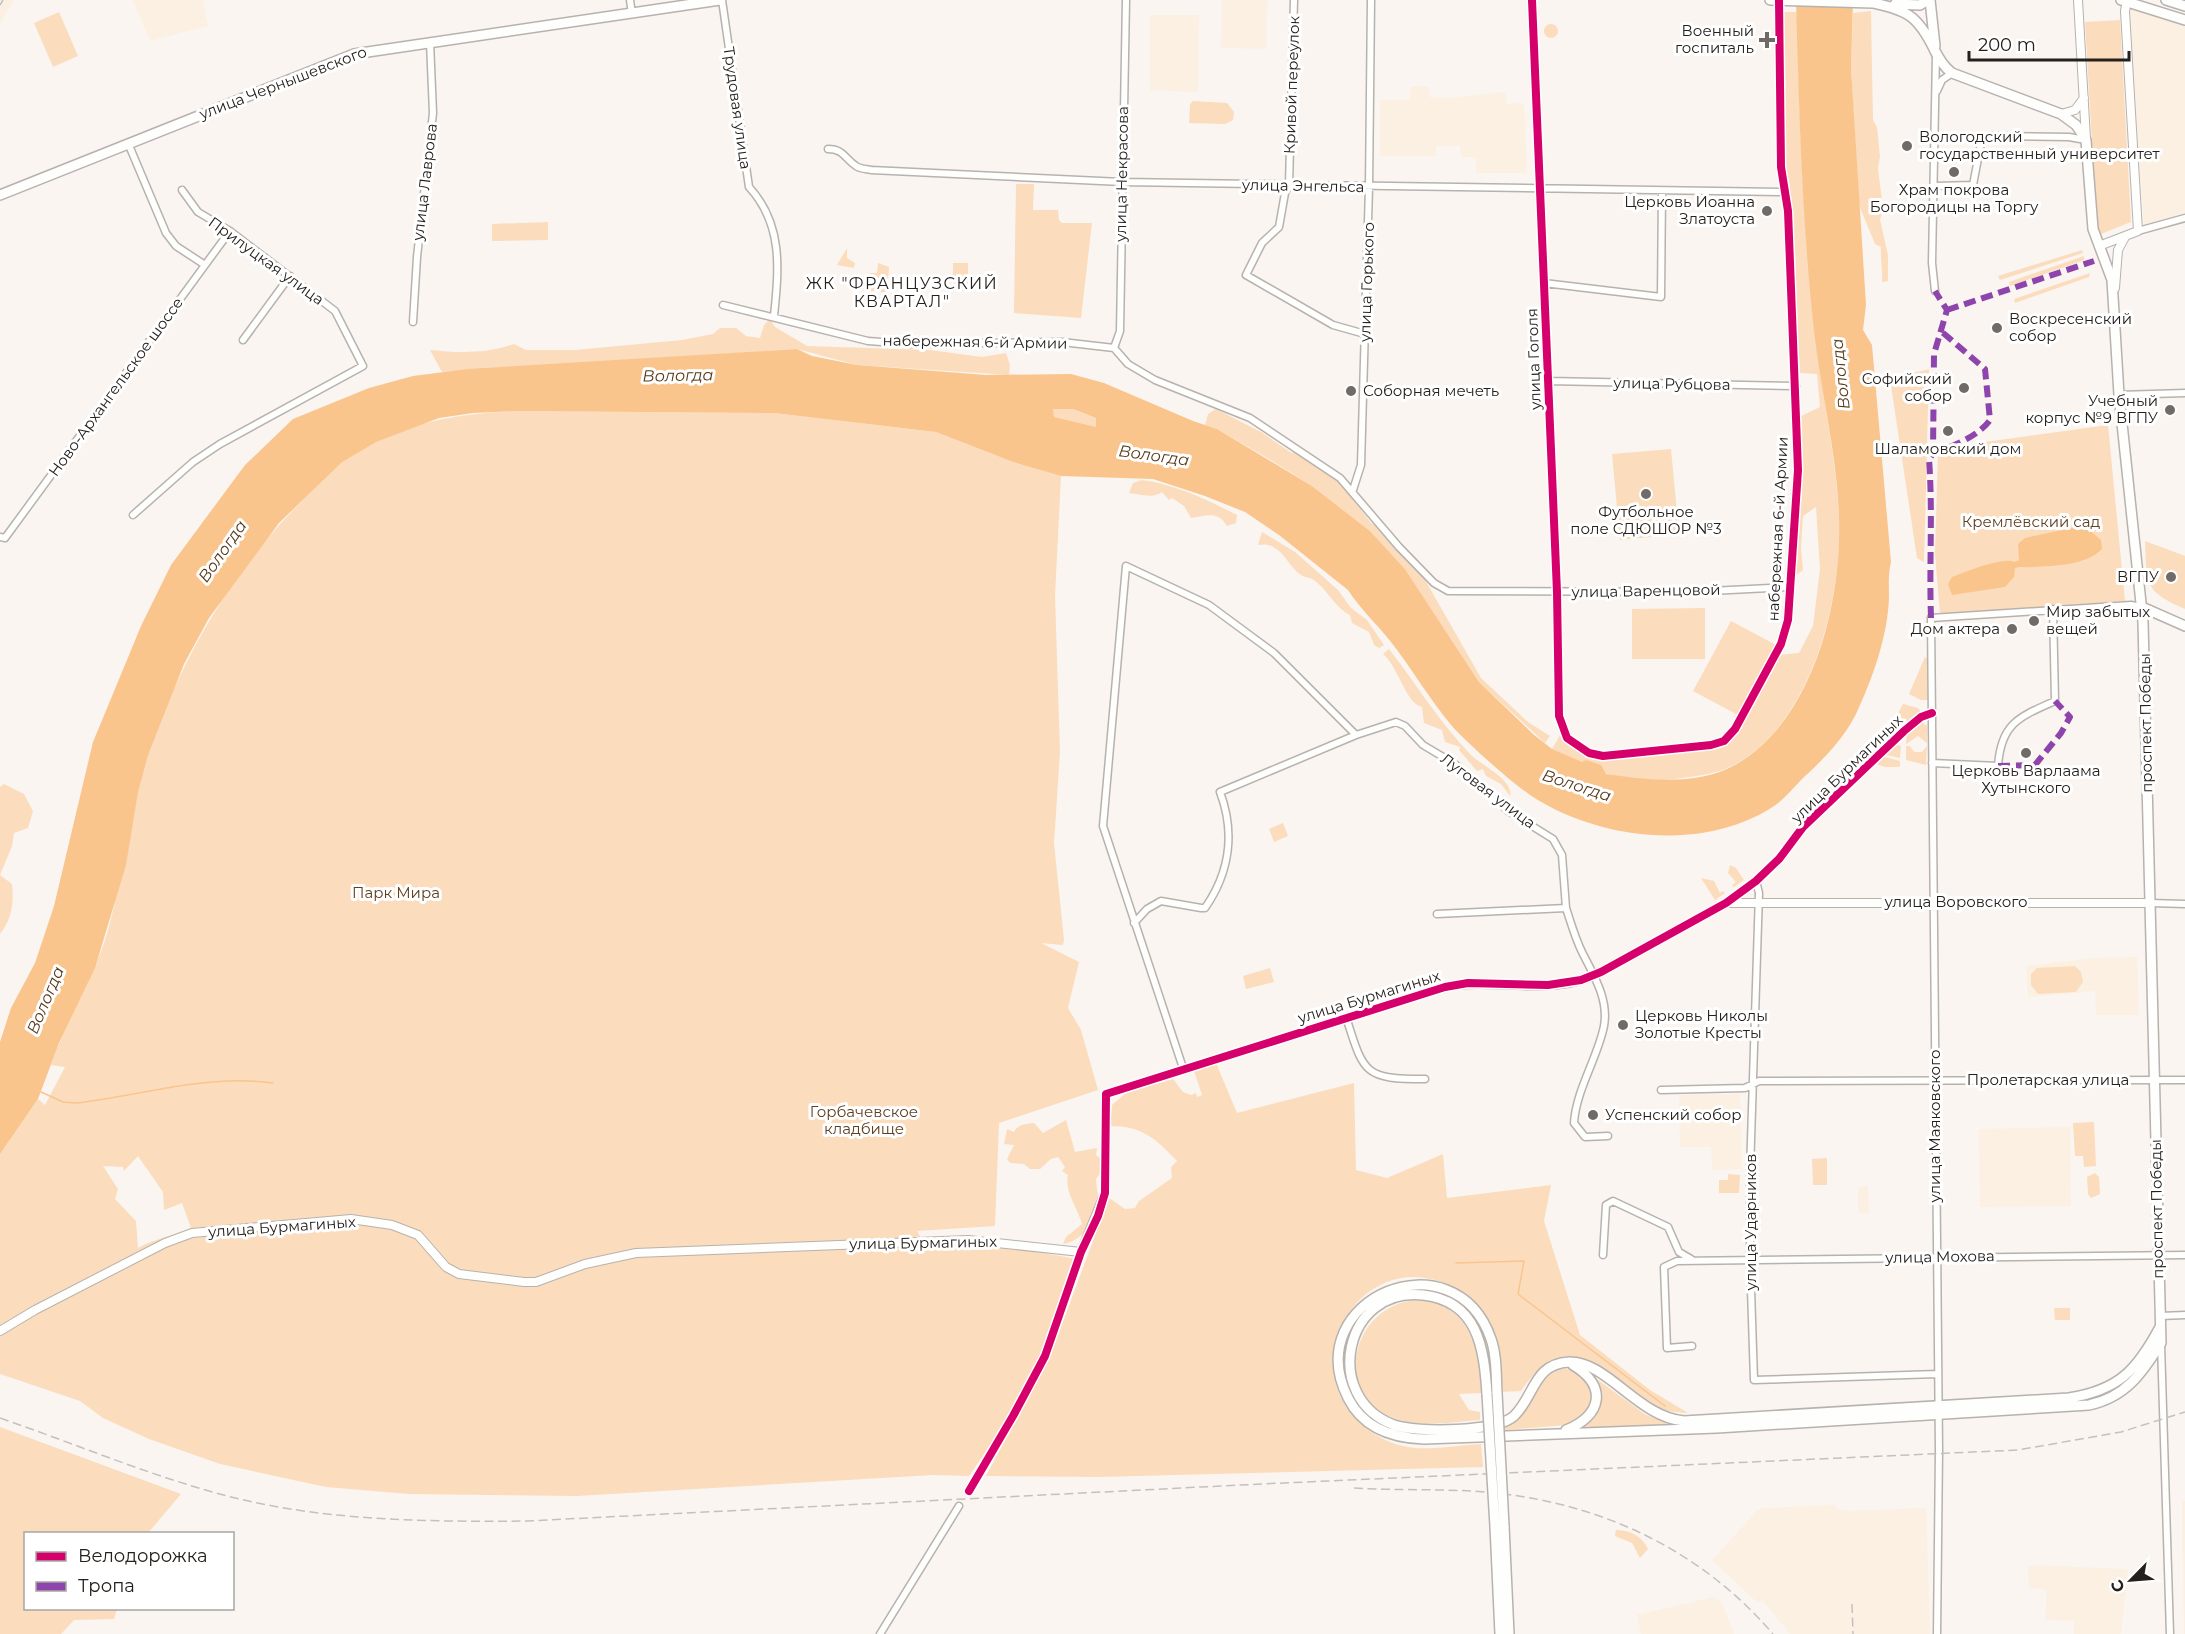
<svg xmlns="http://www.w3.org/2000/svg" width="2185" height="1634" font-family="Montserrat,sans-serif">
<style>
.built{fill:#fcf0e3}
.green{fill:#fbdcbd;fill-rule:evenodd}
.water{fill:#f9c58d;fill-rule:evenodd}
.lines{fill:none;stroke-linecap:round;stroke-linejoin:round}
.stream{stroke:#f9c58d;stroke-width:1.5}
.minor-casing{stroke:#b7b2ae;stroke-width:9}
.tertiary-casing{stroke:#b7b2ae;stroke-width:10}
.secondary-casing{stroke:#b7b2ae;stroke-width:12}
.minor{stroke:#fefefd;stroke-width:6}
.tertiary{stroke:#fefefd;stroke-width:8}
.secondary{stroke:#fefefd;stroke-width:9}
.rail{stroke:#c3c1c0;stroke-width:1.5;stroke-dasharray:9 4.5;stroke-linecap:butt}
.secondary-bridge-casing{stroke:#b7b2ae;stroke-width:12;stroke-linecap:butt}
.secondary-bridge{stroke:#fefefd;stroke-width:9}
.quiet{stroke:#8e44ad;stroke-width:6;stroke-dasharray:12 6;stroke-linecap:butt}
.cycleway-casing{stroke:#fff;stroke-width:11}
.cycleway{stroke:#d6006c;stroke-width:8}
.poi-dot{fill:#706b66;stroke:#fff;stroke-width:2}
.labels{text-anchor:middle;stroke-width:6;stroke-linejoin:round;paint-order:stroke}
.poi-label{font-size:15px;fill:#25201c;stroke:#fff;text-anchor:end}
.street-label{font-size:15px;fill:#25201c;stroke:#fff}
.park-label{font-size:15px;fill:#5e3f1f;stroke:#fff}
.neighbourhood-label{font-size:16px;letter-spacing:1.5px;fill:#25201c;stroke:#fff}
.water-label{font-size:16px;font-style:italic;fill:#573918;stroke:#fff}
</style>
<rect width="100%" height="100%" fill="#faf5f0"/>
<path class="built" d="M0,0h14l-14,24z
M133,0h69l6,26 -58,15z
M1222,0h45l-1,49 -45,-1z
M2130,6l55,17v190l-41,12 -17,-212z
M1150,15h49l-1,77 -48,-2z
M1411,86l18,1v10l21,1 56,-6 1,12 17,-1 3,70h-51v-16h-15l-1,-12 -24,1v10h-56v-56h29z
M2137,957l2,58h-43l-1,-24 -67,6 -2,-31 71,-8z
M1740,1094l2,75 -30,1 -1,-23h-31l-1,-52z
M2070,1127l1,79 -91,1 -1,-78z
M1868,1186l1,27h-11v-26z
M2182,1501h3v133h-1z
M1835,1505l2,4 11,2 78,-3 4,126h-140l-28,-34 -4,3 -46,-43 45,-49 6,-3z
M2028,1565l100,4 -7,65h-47v-13l-29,-1 2,-30 -18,-2z
M1714,1597l8,6 12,31h-93l-4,-19z"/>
<path class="green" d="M1871,11l2,109 4,7 3,30 -2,11 5,41 -3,11 8,35v26l-6,1c1,-13 -2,-23 -1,-35l-6,-3 -16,-39 -8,-137 2,-55z
M59,12l19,44 -25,11 -19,-44z
M1784,12h12l2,9c0,95 6,191 14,287 6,69 23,137 27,208 4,82 -27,207 -105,249 -15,8 -35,11 -52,13 -23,4 -55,3 -77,-5 -18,-6 -36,-16 -53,-24l8,-14 19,15 24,8 116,-12 5,-3 55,-88 20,-2 14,-27 7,-57 -4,-62 -13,9 -2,32 2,22 -8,6 7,-93 -3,-66 21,-10 -3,-33 -17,-1 -11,-193 -4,-10 -3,-110z
M2120,20l11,202 -30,12 -4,-6 -12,-206z
M1544 31a7 7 0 1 1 14 0a7 7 0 1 1-14 0Z
M1193,101l34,2 7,9 -1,8 -8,4 -36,-1 1,-19z
M1016,184h18l-1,26h25l1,10 3,3h30l-11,95 -67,-5z
M548,222v18l-56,1v-17z
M847,248v10l8,5 -1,5 -17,-3z
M2082,250l1,3 -83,27 -2,-4z
M2084,256v4l-74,26 -1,-4z
M878,263l11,4 -2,26 -21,-3 4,-17h7z
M953,263h15v28h-15z
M2090,273l-1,4 -74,26 -1,-4z
M770,319l5,8 32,19 123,4 52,7 24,-4 4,12 -1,10 -152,-10 -60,-16 -355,23 -12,-22c29,3 56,4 84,-6l12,6h49l107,-10 31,-6 7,-6h16l10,8 14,2 4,-13z
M1929,369l-5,193 -7,-4 -27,-179z
M1053,409h20l23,9 1,10 -43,-11z
M1216,409l45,23 29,20 19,5 29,23 33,43 8,4 45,51 57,100 47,44 22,14 -5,7 -66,-61 -74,-113 -35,-38 -58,-45 -38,-24 -57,-33 -12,-4 3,-11z
M517,411l257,2 162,19 77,30 48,14 -6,120 5,156 -6,91 10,97 -1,5 -22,-2 38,19 -11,46 13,22 17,60 -99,33 -4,103 -78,5 9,16c51,-2 99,1 150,12l-37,102 -37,67 -33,48 -36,-1 -356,21 -168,-2 -83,-7 -106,-23 -71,-25 -46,-21 -23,-17 -80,-27v-220l38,-55 7,6 20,-38 -14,-2c16,-47 45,-90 58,-138 15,-57 20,-117 39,-173 34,-98 86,-187 161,-260 10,-10 20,-22 32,-32 47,-37 118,-49 176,-51zM138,1156l25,36 1,18 18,-7 9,25c-18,8 -35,10 -53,20l-2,-27 -21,-22 3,-10 -15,-23 20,1 1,4z
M2108,425l17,176 -185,13 -5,-60 3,-101 25,-8z
M1671,449l8,85 -59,6 -8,-86z
M1142,480c33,4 68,21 95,35l-1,8 -9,3c-9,-16 -22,-10 -36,-8l-7,-12 -12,-8 -3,2 -7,-8c-8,7 -23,2 -33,1l4,-10z
M1262,532l33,20 43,38 13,18 16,12 17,25 -5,3 -5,-3 -5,-13 -17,-9 -2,-8c-16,-8 -23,-27 -38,-36 -3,-2 -6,-1 -9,-3 -16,-8 -21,-36 -45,-31z
M2145,541l40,15v53c-41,-18 -38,-24 -40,-68z
M1705,608v51h-73v-50z
M1731,621l45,24 -38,70 -45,-24z
M1389,649c28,36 50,73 82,106 10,10 43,25 39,41l-9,-12 -15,-8 -3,-7 -6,2 -18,-21 1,-3 -15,-5 -3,-12 -18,-7 -2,-16c-16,-3 -24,-41 -39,-53z
M1925,657l3,2v41h-7l-12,-6z
M1903,704l15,4 3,4 -24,23 -7,-6z
M1921,721l6,5v17l-9,-7 -12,8 1,-13z
M1894,743l7,3 -1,12 -18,-4z
M1906,746h4l4,6h8l5,-6 -1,19 -20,-5z
M1881,756l19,5v6h-15l-11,-4z
M4,784l20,10 9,17 -5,17 -14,5 -2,13 -12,29 12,9c2,19 0,35 -12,50v-147z
M1283,823l5,13 -14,6 -5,-13z
M1730,865l6,3 8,12 -10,7 -2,-2 4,-3 -8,-9z
M1701,878l13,3 6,12 3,-2 2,2 -10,7z
M2075,966l6,6 2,10 -7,10 -38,2 -7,-9v-11l6,-6z
M1270,968l4,14 -28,7 -3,-13z
M1216,1063l21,50 117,-30 2,87 31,8 56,-24 4,44 104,-13 -7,36 36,114 70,55 38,23c-11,-1 -22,-1 -32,-6 -53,-24 -83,-92 -135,-16l-20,1c-1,-18 1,-37 -5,-54 -13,-44 -66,-73 -109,-56 -47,18 -68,80 -42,123 13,21 38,38 63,42 20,4 51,-2 73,-3l2,23 -384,10 -113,-1 65,-122 58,-156 16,11 10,-1 4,-7 33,-23 -1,-11 6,-6c-22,-23 -35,-35 -67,-35l2,-21 14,-12 47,-14 10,13 8,3 5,-2 1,4 5,-2 -8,-24z
M1066,1120l9,32 22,-4 -1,7 6,5 1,9 -7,10c0,8 3,17 3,24 -2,20 -18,38 -36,41l3,-7 16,-13c-4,-16 -18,-32 -14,-49l-6,-4 3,-4 -7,-10 -7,2 -11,10h-10l-6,-5 -14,-1 -3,-4 7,-14 -10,-1 3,-15 7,3c4,-8 12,-8 20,-9l9,10z
M2094,1122l2,44 -12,1 -1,-11h-8l-2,-33z
M1827,1158v27h-14l-1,-26z
M2095,1173l4,4 1,17 -9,4 -3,-4 -1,-17z
M1728,1174l12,1 -1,18h-20v-13h9z
M1418,1300c50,3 64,49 63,93l-22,1 10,16 11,2v8c-28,2 -59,8 -86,-2 -64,-23 -42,-115 24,-118z
M2054,1308h16v12h-15z
M1562,1369c21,-1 25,12 32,29l-8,19 -20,8 -61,5v-3c26,-14 28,-50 57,-58z
M1590,1374l56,41 38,11 -111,3 22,-16z
M0,1427l181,67 -33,39 -122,1v74l91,1 -3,10 -40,1 -13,14h-61z
M1616,1530c14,0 26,6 32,19l-8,9 -8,-15 -17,-7z"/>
<path class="water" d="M1796,0h57l-2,68 15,237 -3,25 9,15 19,217c-3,13 -2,22 -2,35 -1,39 -17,83 -33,117 -12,24 -32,45 -52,63 -10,10 -21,24 -33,31 -70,44 -173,32 -241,-13 -20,-14 -61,-50 -78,-69 -22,-26 -40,-57 -61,-84 -14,-18 -31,-33 -43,-52l-69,-55 -34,-23 -40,-16 -52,-17 -92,-3 -48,-14 -77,-30 -162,-19 -257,-2 -44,2 -34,5 -63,24 -34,20 -63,61 -70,95 -25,46 -36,91 -10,37 -12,73 -31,103 -36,75 -21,56 -38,55v-112l11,-34 24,-45 19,-57 39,-164 48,-116 30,-61 74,-100 48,-46 76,-31 44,-12 55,-7 329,-20 15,7 45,9 129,10 85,-1 33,9 89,38 24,8 95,57 58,45 35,38 74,113 54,52 19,15 30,13 4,-2 15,5 5,9c40,6 92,12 129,-9 79,-45 107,-164 104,-248 -2,-63 -18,-124 -25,-186 -12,-109 -15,-221 -18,-331zM1053,409h20l23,9v9l-42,-10z
M2076,527l11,1 14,12 1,9c-15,16 -48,17 -69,18 -7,1 -12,-1 -18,1l-1,9 -9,10 -53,8 -4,-11 4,-7c13,-5 52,-21 62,-15l5,-2 -1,-16 7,-6z"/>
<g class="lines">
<path class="stream" d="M41,1092l22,10 14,1c65,-8 130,-29 196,-20
M1456,1263l68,-2 -6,33 147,112"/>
<defs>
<path id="minor" d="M630,0l2,14
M722,0l27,187c34,37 30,81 25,129
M1294,0l-5,185 -4,8 -6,34 -17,16 -16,32 87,50 32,9
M1532,0l25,592 2,124 8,22 22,15 14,3 108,-11 13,-4 11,-12 46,-85 7,-24 10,-150 -10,-259 -7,-44 -2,-167
M1937,91l5,-11 10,-7
M128,143l38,90 10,13 29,19
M828,149c16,0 17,10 28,17 4,3 11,3 15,4l251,12 663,10
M1935,186l38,-1 8,-42 9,-7 79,1 17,3
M2138,231l47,-13
M1544,283l117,14 1,-106
M1935,291l-3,-28 4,-209
M723,305l145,36 40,3 154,-2 52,6 14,16 27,16 95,38 90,60 59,69 35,36 14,8 242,1 99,-5
M413,322l4,-65 16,-144 -3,-71
M243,340l47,-64
M1114,348l6,-17 6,-331
M1548,381l248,5
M2119,395l66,-2
M1353,490l8,-25 8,-278 2,-187
M133,515l60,-53 27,-18 143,-78 -28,-55 -105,-80 -32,-19 -16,-22
M0,537l5,1 225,-307
M1932,763l66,3c3,-43 21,-49 57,-65l-2,-92
M1756,881l3,12 -9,278v88l4,121 183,-6
M1726,903l30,-22 23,-22 24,-32 101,-96 17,-14 11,-4
M2150,903l35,1
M1437,914l129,-6c5,15 9,30 16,44 11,22 27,47 22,74 -6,31 -28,64 -30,97l11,14 23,-1
M1134,923l13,-14 14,-8 40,7h4c25,-36 30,-76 15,-116l136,-57 40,-13 9,4 18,19 32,19 53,47 45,28 9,16 4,53
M1346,1017c18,57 18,62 79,62
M1183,1068l-80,-242 23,-260 83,39 65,48 82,82
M1661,1090l84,-2 14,-7 426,-1
M1603,1255l3,-50 7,-4 55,26 11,25 12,7
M2160,1316l25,-1
M2161,1344l9,290
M1692,1346l-25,2 -3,-81 13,-6 508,-6
M969,1491l44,-75 32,-60 36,-104
M880,1634l79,-128
M1937,1634l2,-184 -8,-832 200,-13 11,2"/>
<path id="tertiary" d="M2078,0l8,139
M2061,114l14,-4 9,-12
M2099,246l39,-15 -13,-220 2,-11
M2115,288l3,-38 7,-13
M0,1331l35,-21 130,-67 27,-10 159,-14 41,6 26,10 28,32 13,7 65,8h12l49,-18 51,-11 332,-13 113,12 24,-59 1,-99 339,-107c51,-10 108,11 156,-15l125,-69h424"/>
<path id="secondary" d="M1770,0l103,3
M1930,0l5,46
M2121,0l64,20
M2166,0l19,6
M1895,4l25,1 8,-5
M0,195l354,-141 366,-54
M2142,607l43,19
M1497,1393c-1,-18 0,-37 -6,-54 -36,-105 -193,-41 -143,59 15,30 45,40 76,41l293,-11 372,-23c37,-8 53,-32 72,-62l-18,-721 -24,-227 -7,-115 -19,-51 -7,-89 -10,-15 -15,-11 -109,-41c-8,-6 -12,-13 -17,-22 -17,-36 -29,-42 -67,-49
M1487,1394c-3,-46 -9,-93 -64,-99 -79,-9 -102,103 -29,130 23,8 103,7 120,-9 21,-20 19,-52 55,-54 38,-1 69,55 115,59l385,-23c50,-8 68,-28 91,-71
M1566,1430c36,-14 42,-44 7,-65
M1495,1526l5,108
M1504,1526l5,108"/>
</defs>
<use href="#minor" class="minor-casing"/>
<use href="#tertiary" class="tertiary-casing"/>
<use href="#secondary" class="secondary-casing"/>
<use href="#minor" class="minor"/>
<use href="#tertiary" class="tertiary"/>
<use href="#secondary" class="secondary"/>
<path class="rail" d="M0,5l3,-5
M0,1418c67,23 134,51 202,71 106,32 216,33 325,32l734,-37 757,-34 103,-18 64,-20
M1354,1488c47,3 95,0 141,5 108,11 207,58 278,141
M1852,1604l1,30"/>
<defs>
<path id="secondary-bridge" d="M1497,1393l7,133
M1487,1394l8,132"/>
</defs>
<use href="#secondary-bridge" class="secondary-bridge-casing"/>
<use href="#secondary-bridge" class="secondary-bridge"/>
<path class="quiet" d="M1947,310l147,-49
M1933,454c19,-8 45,-17 57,-34l-5,-51 -43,-37
M1931,618c-2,-53 2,-106 -2,-159l4,-5 1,-100 13,-44 -12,-19
M1998,766l37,-1 26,-32 9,-16 -15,-16"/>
<defs>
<path id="cycleway" d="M1532,0l25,592 2,124 8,22 22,15 14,3 108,-11 13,-4 11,-12 46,-85 7,-24 10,-150 -10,-259 -7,-44 -2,-167
M969,1491l44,-75 32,-60 36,-104 17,-36 7,-23 1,-99 339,-107 23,-4 80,2 33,-5 20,-8 125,-69 30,-22 23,-22 24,-32 101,-96 17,-14 11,-4"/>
</defs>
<use href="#cycleway" class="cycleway-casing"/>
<use href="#cycleway" class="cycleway"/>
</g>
<g class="poi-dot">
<path d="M1764 31h6v6h6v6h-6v6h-6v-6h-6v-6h6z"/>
<circle cx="1907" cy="146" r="6"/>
<circle cx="1954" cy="172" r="6"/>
<circle cx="1767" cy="211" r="6"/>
<circle cx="1997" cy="328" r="6"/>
<circle cx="1964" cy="388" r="6"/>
<circle cx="1351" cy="391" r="6"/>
<circle cx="2170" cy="410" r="6"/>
<circle cx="1948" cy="431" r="6"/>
<circle cx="1646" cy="494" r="6"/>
<circle cx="2171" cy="577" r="6"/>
<circle cx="2034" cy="621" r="6"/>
<circle cx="2012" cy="629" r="6"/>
<circle cx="2026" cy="753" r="6"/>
<circle cx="1623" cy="1025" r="6"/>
<circle cx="1593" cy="1115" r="6"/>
</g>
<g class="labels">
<g class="poi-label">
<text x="1754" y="36">Военный<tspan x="1754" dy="17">госпиталь</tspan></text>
<text x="1919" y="142" text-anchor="start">Вологодский<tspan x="1919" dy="17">государственный университет</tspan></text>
<text x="1954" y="195" text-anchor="middle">Храм покрова<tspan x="1954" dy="17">Богородицы на Торгу</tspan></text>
<text x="1755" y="207">Церковь Иоанна<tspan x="1755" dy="17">Златоуста</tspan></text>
<text x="2009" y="324" text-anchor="start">Воскресенский<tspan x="2009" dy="17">собор</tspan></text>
<text x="1952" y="384">Софийский<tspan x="1952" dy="17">собор</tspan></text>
<text x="1363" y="396" text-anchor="start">Соборная мечеть</text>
<text x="2158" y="406">Учебный<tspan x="2158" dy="17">корпус №9 ВГПУ</tspan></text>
<text x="1948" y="454" text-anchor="middle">Шаламовский дом</text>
<text x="1646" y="517" text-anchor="middle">Футбольное<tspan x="1646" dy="17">поле СДЮШОР №3</tspan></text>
<text x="2159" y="582">ВГПУ</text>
<text x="2046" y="617" text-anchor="start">Мир забытых<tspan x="2046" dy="17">вещей</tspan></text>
<text x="2000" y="634">Дом актера</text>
<text x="2026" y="776" text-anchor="middle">Церковь Варлаама<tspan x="2026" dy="17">Хутынского</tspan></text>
<text x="1635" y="1021" text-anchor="start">Церковь Николы<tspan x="1635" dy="17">Золотые Кресты</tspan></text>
<text x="1605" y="1120" text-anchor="start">Успенский собор</text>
</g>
<g class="street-label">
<text transform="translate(283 83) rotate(-21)" y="5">улица Чернышевского</text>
<text transform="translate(1292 85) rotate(-88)" y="5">Кривой переулок</text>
<text transform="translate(737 108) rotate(82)" y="5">Трудовая улица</text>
<text transform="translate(1122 174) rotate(-89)" y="5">улица Некрасова</text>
<text transform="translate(425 182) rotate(-83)" y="5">улица Лаврова</text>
<text transform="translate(1303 186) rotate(1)" y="5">улица Энгельса</text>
<text transform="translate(266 261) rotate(36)" y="5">Прилуцкая улица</text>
<text transform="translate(1367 282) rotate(-88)" y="5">улица Горького</text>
<text transform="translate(975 342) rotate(1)" y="5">набережная 6-й Армии</text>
<text transform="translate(1534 359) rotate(-92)" y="5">улица Гоголя</text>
<text transform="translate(1672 384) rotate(1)" y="5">улица Рубцова</text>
<text transform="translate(116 387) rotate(-54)" y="5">Ново-Архангельское шоссе</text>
<text transform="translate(1778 529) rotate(-87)" y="5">набережная 6-й Армии</text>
<text transform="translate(1646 591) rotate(-1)" y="5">улица Варенцовой</text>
<text transform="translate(2146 723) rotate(-91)" y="5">проспект Победы</text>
<text transform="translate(1847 769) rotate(-44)" y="5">улица Бурмагиных</text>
<text transform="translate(1488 791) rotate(37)" y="5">Луговая улица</text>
<text x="1956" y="907">улица Воровского</text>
<text transform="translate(1369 997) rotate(-17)" y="5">улица Бурмагиных</text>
<text x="2048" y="1085">Пролетарская улица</text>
<text transform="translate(1935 1126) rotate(-90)" y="5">улица Маяковского</text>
<text transform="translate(2157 1209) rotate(-91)" y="5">проспект Победы</text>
<text transform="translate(1751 1222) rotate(-90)" y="5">улица Ударников</text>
<text transform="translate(282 1227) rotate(-4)" y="5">улица Бурмагиных</text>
<text transform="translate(923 1243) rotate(-1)" y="5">улица Бурмагиных</text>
<text transform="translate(1940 1257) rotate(-1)" y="5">улица Мохова</text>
</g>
<g class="park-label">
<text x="2031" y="527">Кремлёвский сад</text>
<text x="396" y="898">Парк Мира</text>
<text x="864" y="1117">Горбачевское<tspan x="864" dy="17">кладбище</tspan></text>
</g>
<g class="neighbourhood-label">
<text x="902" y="289">ЖК "ФРАНЦУЗСКИЙ<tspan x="902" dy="18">КВАРТАЛ"</tspan></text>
</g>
<g class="water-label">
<text transform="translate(1840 374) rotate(-96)" y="6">Вологда</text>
<text transform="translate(678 375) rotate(-1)" y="6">Вологда</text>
<text transform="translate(1154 455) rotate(8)" y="6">Вологда</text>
<text transform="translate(222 551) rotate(-55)" y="6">Вологда</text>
<text transform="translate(1577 785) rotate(18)" y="6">Вологда</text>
<text transform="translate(45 1000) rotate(-67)" y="6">Вологда</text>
</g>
</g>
<rect x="24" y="1532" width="210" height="78" fill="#ffffff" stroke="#a8a6a4" stroke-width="1.5"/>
<rect x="36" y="1552" width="30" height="9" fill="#d6006c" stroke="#a8a6a4" stroke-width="1.5"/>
<text x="78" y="1562" font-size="18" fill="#25201c">Велодорожка</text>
<rect x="36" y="1582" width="30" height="9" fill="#8e44ad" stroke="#a8a6a4" stroke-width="1.5"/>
<text x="78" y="1592" font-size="18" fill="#25201c">Тропа</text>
<g transform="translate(2131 1580) rotate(245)" stroke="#ffffff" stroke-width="4.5" paint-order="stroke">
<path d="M0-4.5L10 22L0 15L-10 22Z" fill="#25201c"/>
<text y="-9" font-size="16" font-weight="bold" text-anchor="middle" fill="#25201c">С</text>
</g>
<path d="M1969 51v9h160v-9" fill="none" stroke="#25201c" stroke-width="3"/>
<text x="1978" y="51" font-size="18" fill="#25201c" stroke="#ffffff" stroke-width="4.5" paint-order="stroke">200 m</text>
</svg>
